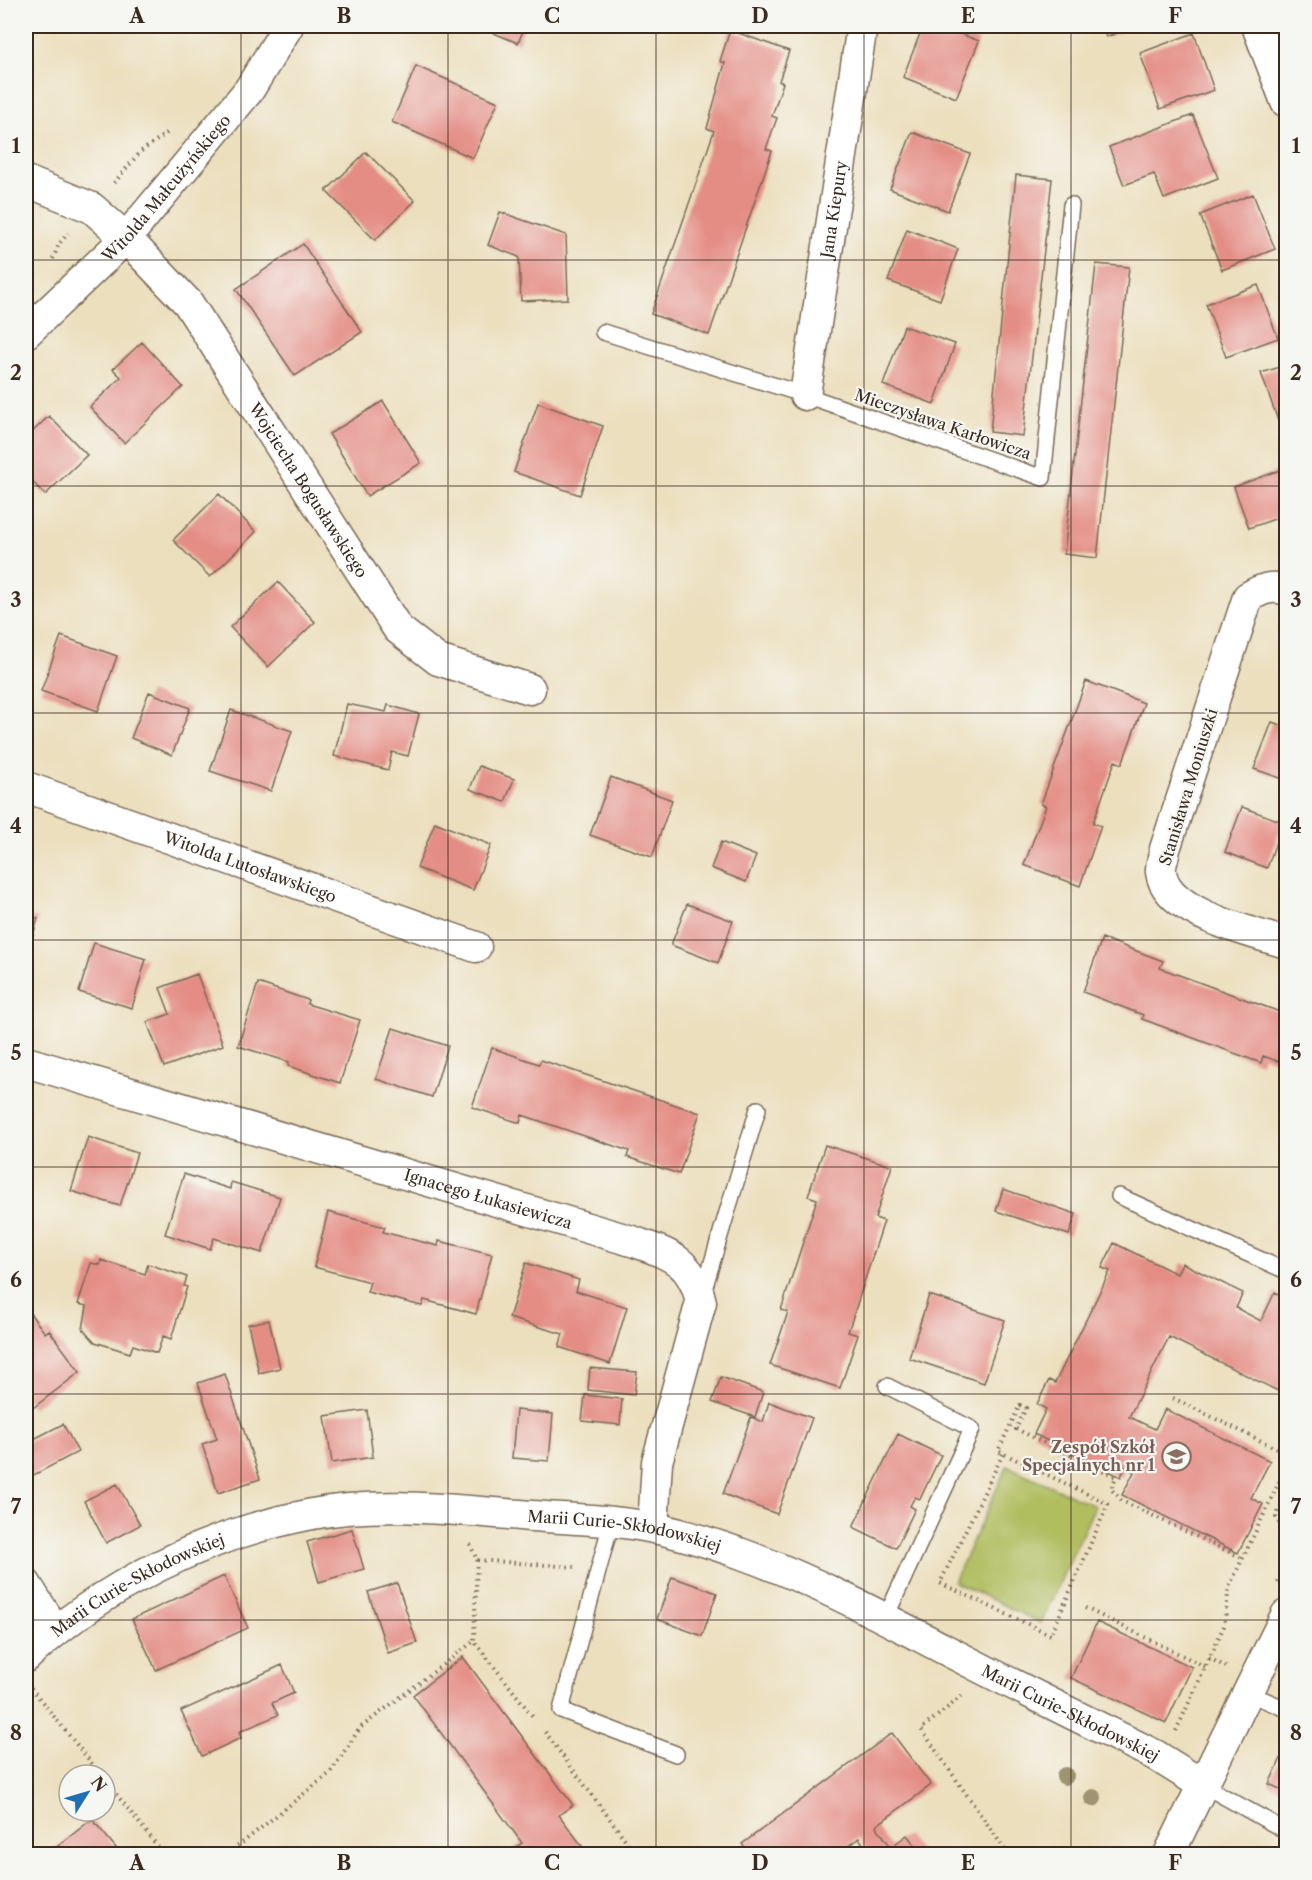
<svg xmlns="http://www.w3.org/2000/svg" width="1312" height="1880" font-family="'Libre Caslon Text',serif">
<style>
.pitch{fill:#b0be60;stroke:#76743f;stroke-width:1.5}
.building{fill:#e48d85}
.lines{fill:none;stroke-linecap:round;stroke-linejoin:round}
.lane-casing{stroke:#796956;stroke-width:18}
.street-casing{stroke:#796956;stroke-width:33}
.path{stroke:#796956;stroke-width:4;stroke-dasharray:1.5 4.5;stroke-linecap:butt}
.lane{stroke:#fff;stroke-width:15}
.street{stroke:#fff;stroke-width:30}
.tree{fill:#9e9471}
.grid{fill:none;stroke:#3b2a1e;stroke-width:1.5;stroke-opacity:0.55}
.labels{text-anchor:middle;stroke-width:4.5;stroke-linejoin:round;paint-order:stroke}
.street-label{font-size:16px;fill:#3b2a1e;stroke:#f6f6f2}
.education-label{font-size:16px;font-weight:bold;fill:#785e54;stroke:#f6f6f2;text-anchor:end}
.neatline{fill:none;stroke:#3b2a1e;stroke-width:2}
.grid-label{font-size:20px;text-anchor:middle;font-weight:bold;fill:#3b2a1e}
</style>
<rect width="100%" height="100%" fill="#f6f6f2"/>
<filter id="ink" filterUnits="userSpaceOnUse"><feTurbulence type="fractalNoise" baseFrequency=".0167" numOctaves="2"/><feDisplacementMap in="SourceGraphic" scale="12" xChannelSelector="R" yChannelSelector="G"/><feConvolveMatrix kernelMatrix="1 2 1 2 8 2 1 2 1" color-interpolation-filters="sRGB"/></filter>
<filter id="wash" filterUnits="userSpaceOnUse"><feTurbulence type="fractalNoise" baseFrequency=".008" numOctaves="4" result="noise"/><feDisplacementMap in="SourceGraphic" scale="24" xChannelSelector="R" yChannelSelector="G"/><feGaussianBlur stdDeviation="1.35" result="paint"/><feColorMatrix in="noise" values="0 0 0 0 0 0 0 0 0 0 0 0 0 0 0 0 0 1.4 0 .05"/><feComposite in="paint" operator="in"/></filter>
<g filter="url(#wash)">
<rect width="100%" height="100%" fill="#ecdfbe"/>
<path class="pitch" d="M1007,1466l88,40 -54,117 -87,-41z"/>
<g id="blocks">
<path class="building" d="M477,26h48l-7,17z
M923,26h17l39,15 -23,57 -53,-21z
M1102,26h33l-29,11z
M730,30l59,21 -10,30 4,2 -11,33 5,2 -11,31 6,2 -63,184 -58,-21 63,-183 -7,-3 18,-65 -5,-2z
M1194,33l20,57 -54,19 -20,-56z
M416,66l82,36 -25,56 -81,-36z
M1193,115l25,63 -54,21 -10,-25 -30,11 -15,-38z
M912,132l58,22 -22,57 -58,-22z
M366,152l49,49 -40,39 -49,-49z
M1016,175l36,4 -29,257 -33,-4z
M1253,194l22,55 -53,21 -22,-55z
M500,212l66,23 2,64 -47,2 -2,-44 -31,-12z
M907,229l51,20 -18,51 -52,-19z
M303,244l59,88 -67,44 -59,-87z
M1096,264l33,3 -32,291 -33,-4z
M1258,285l20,53 -52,19 -20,-53z
M904,326l51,18 -21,60 -51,-19z
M142,342l41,45 -59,56 -34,-36 31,-30 -8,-8z
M1286,365v62l-5,2 -20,-56z
M383,401l38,62 -54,33 -38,-62z
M538,403l65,23 -23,69 -66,-23z
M49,416l38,39 -42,40 -19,-20v-37z
M1286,468v47l-37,13 -15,-41z
M219,494l37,38 -46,45 -37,-37z
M278,582l37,40 -47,45 -38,-40z
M61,636l56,20 -19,55 -57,-20z
M1086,681l58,22 -22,61 -7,-3 -22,62 8,3 -21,60 -56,-21 22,-59 -5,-2z
M149,692l41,16 -18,47 -41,-17z
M347,704l39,8 2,-7 31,9 -11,42 -16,-4 -4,18 -54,-14z
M231,710l61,21 -21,60 -61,-20z
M1272,722l14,5v53l-32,-11z
M479,766l35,13 -9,23 -35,-13z
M611,777l61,23 -20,57 -62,-22z
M1242,807l41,15 -16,46 -42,-16z
M435,822l56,23 -18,45 -56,-22z
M721,842l35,14 -10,26 -35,-14z
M687,904l46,17 -15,42 -47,-18z
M26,915l12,3 -12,42z
M1102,938l61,23 -3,7 120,44 2,-8 4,2v58l-23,-8 -2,7 -119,-44 1,-4 -60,-23z
M94,943l52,16 -14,49 -53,-16z
M197,974l26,71 -59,22 -17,-45 23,-8 -10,-26z
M258,983l50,17 -1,4 53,16 -20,63 -52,-17 1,-4 -51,-16z
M393,1028l55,18 -16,51 -56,-18z
M492,1048l47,16 2,-4 159,53 -21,61 -52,-17 2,-6 -107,-36 -2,8 -48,-16z
M88,1137l49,16 -17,53 -49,-15z
M825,1145l67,21 -17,52 9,3 -36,111 10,3 -18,53 -70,-23 18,-53 -7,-2 36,-111 -9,-3z
M184,1174l46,15 1,-7 49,15 -18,56 -48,-15 -4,11 -45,-15z
M1003,1189l73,25 -7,21 -73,-24z
M328,1212l57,15 -2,5 55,14 1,-5 53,13 -16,60 -52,-14 -2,6 -55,-14 3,-10 -56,-15z
M1114,1243l63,31 5,-11 61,30 -7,15 25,13 14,-29 11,6v97l-117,-58 -40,80 26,12 10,-20 105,52 -19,37 12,6 -25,49 -116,-58 12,-23 -9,-5 -4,10 -87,-43 12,-25 -9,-5 12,-24 6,3 55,-112 -8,-3z
M101,1260l44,14 3,-10 39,13 -3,9 3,1 -16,52 -8,-3 -6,17 -24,-8 -3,8 -35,-11 -12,-13 4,-23 -9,-2 13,-41 9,2z
M526,1263l53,17 -3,11 51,16 -17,57 -51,-17 4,-13 -54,-16z
M929,1295l76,25 -21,63 -75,-25z
M26,1308l19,25 4,-3 31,42 -47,36 -7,-11z
M269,1320l11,48 -21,5 -11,-49z
M590,1368l47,4 -3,23 -46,-5z
M225,1374l35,105 -42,14 -16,-49 15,-5 -19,-56z
M721,1377l42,15 -8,25 -43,-15z
M585,1395l37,4 -2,26 -38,-4z
M769,1402l43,16 -35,96 -54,-20 28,-77 12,5z
M367,1410l6,47 -41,6 -7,-47z
M516,1410l37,4 -4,47 -37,-3z
M63,1424l15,28 -50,26 -2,-6v-29z
M898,1434l43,21 -21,44 -5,-2 -5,9 5,3 -19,39 -43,-21z
M117,1484l23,41 -34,18 -22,-42z
M352,1529l12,40 -45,13 -12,-40z
M224,1576l24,52 -92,42 -24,-51z
M672,1577l45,16 -15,43 -45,-17z
M397,1583l20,60 -29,10 -20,-61z
M1097,1622l95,45 -26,56 -95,-45z
M463,1657l110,148 -14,10 29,39h-82l16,-11 -109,-148z
M282,1665l12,28 -22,10 6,12 -39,17 2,6 -39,18 -21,-45z
M892,1733l39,52 -55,41 15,21 16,-12 15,19h-52l-11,-16 -22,16h-87l-8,-10z
M1286,1748v44l-17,-8z
M92,1819l29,35h-73z"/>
</g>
</g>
<g filter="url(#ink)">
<use href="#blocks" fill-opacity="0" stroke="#796956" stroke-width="1.5"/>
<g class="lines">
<defs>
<path id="lane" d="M603,332l202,63 238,83 28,-273
M1119,1196l167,75
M702,1296l56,-187
M611,1523l-50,187 115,44
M885,1619l87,-190 -85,-43
M1248,1693l38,16
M1203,1785l83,46"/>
<g id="street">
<path d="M1257,26l29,76"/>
<path id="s1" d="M26,181l66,27 34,30 62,65 210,326 40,31 92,29"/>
<path id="s2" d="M26,333l100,-95 123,-148 39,-64"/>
<path id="s3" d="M805,395l57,-369"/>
<path d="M1286,590c-15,-5 -24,-1 -38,7l-83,252c-1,7 -5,17 -4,23 5,42 92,60 125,71"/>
<path id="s4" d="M26,787l450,160"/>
<path id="s5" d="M26,1062l609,180c36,13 57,19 66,60l-44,160 -4,65"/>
<path d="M26,1584l29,46"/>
<path id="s6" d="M26,1657c77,-72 182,-123 286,-143 68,-13 140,-4 208,1 44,4 91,4 134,13 30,6 60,16 88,26 69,25 135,60 200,94 71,37 142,72 213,107l48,30"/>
<path d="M1169,1854l117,-239"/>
</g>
</defs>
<use href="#lane" class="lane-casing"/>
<use href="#street" class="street-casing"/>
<path class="path" d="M114,183l26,-31 27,-19
M53,259l6,-15 9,-11
M1173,1398l113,55
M1003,1454l-63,129 111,52 57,-131 -110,-53 22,-46 6,3 -10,21 100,48 -5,12 11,12 122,58
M1286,1495l-10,22 10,18
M470,1544l7,16 97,7
M477,1560l-3,81 61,78
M1278,1583l8,-18
M1085,1608l121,59
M1209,1658l17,9
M31,1688l70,87
M962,1696l-41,33 87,125
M1176,1731l48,-105 5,-39 57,-119
M545,1732l91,122
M105,1780l59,74
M228,1854l102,-81 30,-45 114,-87"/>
<use href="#lane" class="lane"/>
<use href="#street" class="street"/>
</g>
<g class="tree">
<circle cx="1065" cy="1776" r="9"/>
<circle cx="1093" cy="1798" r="9"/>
</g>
</g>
<path class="grid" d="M241,26v1828M448,26v1828M656,26v1828M864,26v1828M1071,26v1828M26,260h1260M26,486h1260M26,713h1260M26,940h1260M26,1167h1260M26,1394h1260M26,1620h1260"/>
<defs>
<symbol id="school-ring" viewBox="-11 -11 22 22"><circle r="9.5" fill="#f6f6f2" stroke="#8d6e63" stroke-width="1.5"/><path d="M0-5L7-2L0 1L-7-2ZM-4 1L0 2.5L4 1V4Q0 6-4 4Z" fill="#8d6e63"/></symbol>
</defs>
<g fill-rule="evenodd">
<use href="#school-ring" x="1160" y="1440" width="33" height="33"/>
</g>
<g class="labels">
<g class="street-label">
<text dy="6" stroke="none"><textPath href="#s2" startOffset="202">Witolda Małcużyńskiego</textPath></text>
<text dy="6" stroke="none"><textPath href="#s3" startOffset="188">Jana Kiepury</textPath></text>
<text transform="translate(943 424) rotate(19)" y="6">Mieczysława Karłowicza</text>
<text dy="6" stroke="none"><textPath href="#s1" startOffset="429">Wojciecha Bogusławskiego</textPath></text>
<text transform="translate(1188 787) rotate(-73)" y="6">Stanisława Moniuszki</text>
<text dy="6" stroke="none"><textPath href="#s4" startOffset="238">Witolda Lutosławskiego</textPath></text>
<text dy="6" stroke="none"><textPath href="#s5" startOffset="482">Ignacego Łukasiewicza</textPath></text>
<text dy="6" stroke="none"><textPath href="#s6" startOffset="638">Marii Curie-Skłodowskiej</textPath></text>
<text dy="6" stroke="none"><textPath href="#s6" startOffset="134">Marii Curie-Skłodowskiej</textPath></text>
<text dy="6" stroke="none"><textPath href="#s6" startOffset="1124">Marii Curie-Skłodowskiej</textPath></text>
</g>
<g class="education-label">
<text x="1155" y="1453">Zespół Szkół<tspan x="1155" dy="18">Specjalnych nr 1</tspan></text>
</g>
</g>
<rect width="1312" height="1880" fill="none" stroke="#f6f6f2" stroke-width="66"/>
<g transform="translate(87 1793) rotate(53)"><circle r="28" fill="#f6f6f2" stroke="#aba49d" stroke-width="1.5"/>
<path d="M0-4.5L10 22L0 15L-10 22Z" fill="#1f6fb2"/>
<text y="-9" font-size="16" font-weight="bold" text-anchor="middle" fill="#3b2a1e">N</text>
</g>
<rect x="33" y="33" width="1246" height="1814" class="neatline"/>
<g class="grid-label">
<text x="137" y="23">A</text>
<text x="344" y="23">B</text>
<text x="552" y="23">C</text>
<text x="760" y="23">D</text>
<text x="968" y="23">E</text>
<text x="1175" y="23">F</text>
<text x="16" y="153">1</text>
<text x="1296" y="153">1</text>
<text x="16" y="380">2</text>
<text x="1296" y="380">2</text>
<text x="16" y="607">3</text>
<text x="1296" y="607">3</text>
<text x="16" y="833">4</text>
<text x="1296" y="833">4</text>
<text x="16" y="1060">5</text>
<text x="1296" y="1060">5</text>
<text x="16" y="1287">6</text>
<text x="1296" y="1287">6</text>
<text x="16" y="1514">7</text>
<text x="1296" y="1514">7</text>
<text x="16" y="1740">8</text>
<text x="1296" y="1740">8</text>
<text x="137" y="1870">A</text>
<text x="344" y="1870">B</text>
<text x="552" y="1870">C</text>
<text x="760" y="1870">D</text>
<text x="968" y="1870">E</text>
<text x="1175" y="1870">F</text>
</g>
</svg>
